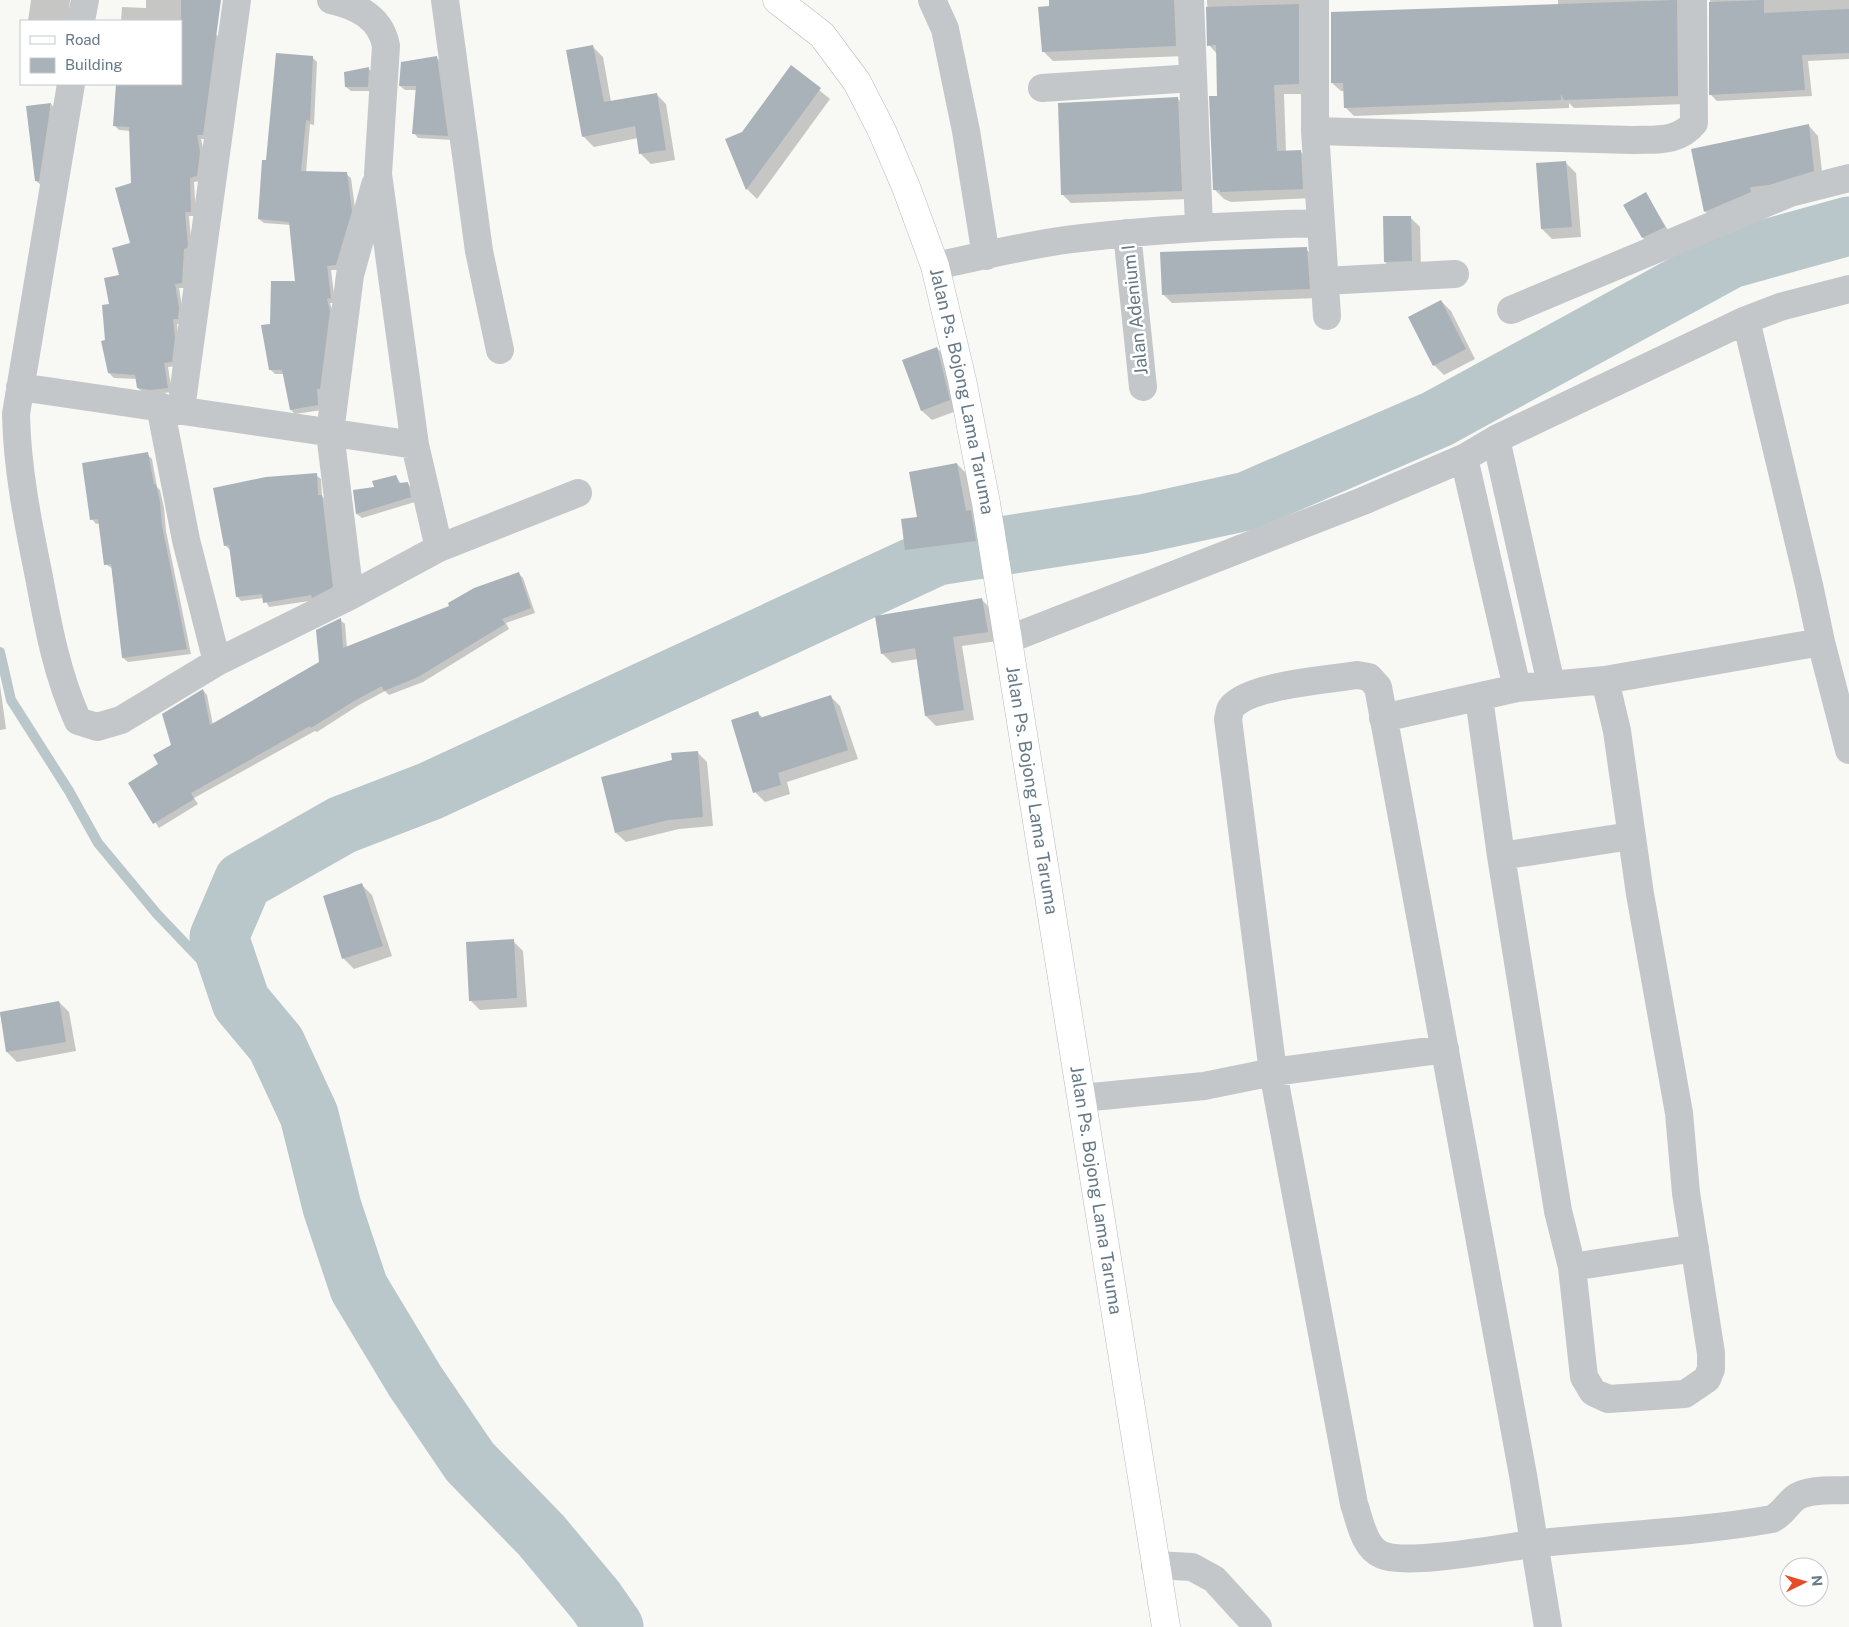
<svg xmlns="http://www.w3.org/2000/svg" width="1849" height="1627" font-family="'Public Sans',sans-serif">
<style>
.shadow{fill:#0003}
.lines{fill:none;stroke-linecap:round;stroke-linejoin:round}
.stream{stroke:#b9c7ca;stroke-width:10}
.river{stroke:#b9c7ca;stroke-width:59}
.building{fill:#a9b2b8}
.primary-casing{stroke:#b6bbbe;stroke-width:29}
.minor{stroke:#c3c7ca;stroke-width:28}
.primary{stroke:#fff;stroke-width:28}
.labels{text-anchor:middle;stroke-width:5;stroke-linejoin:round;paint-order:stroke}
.street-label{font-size:18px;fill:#667986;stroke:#fff}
</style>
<rect width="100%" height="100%" fill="#f8f8f5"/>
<path class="shadow" d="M31,0h39l-2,21h-40z
M146,0h42l33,40 -14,99h-6l4,18 -4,24 -7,1 2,34h-7l3,34v3h-4l-1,35h-8l4,25 -1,10 -5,1 2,19 -3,23 -8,1 4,25 -17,2 -12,-1 -5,-5 -1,-9 -23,-1 -5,-5 -3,-32 5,-36 20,-61 2,-60 -3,-53 -11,-1 -5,-5 5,-41h62v-63h-60l1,-14 24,1z
M1051,0h137l-2,56 -133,5 -10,-10z
M1207,0h94l8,94h-25l2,58 14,-1 10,10 2,37 -81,4 -7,-3 -10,-10 5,-92 -2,-43 -8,-9z
M1558,0h125l3,104 -112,4 -5,-5v5l-215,8 -9,-9 -1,-16h-3l-9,-8 226,-78z
M1710,0h139v59l-41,2 4,35 -95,5 -6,-6z
M593,47l10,10 8,45 45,-8 10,10 9,56 -24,4 -10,-10 -3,-16 -44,9 -10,-10 -17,-86z
M312,57l5,5 -3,63 -4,-1 -4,49 40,1 5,4 5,38 -15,54h-10l4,33h-5l4,13 -10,77h-3l1,17 -27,4 -4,-4 -7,-36h-9l-5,-5 1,-44 25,-43 -5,-57 -27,-2 -5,-4 8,-57z
M436,57l5,5 11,78 -34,-2 -4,-5 2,-43h-11l-5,-4z
M791,67l39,32 -73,100 -10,-10 -21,-49 17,-7z
M369,69l4,4 -1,18h-21l-5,-4z
M1178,99l9,8 3,92 -119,4 -9,-9z
M51,104l4,5 -14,76 -5,-4z
M1809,126l9,10 5,45 -108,40 -10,-10z
M1566,163l10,10 5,64 -29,2 -10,-10z
M1646,193l23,39 -22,10 -4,-4z
M1410,217l10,10 1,43 -26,2 -10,-10z
M1306,249l9,9 3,40 -146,5 -9,-9z
M1441,301l10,10 24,48 -31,16 -10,-10z
M937,348l10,10 12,52 -27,10 -10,-9z
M147,454l5,5 5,28 3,3 4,18 2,23 25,123 -63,8 -5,-4 -11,-90 -7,-4 -5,-41 -4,1 -4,-5z
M957,464l10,10 18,76 -69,9 -10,-10 12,-31z
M316,475l5,4 1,17 4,5 11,91 -21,8 -47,7 -5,-9 -23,3 -4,-5 -7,-46 -5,-5z
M396,476l5,8 6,-1 5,5 3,14 -53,16 -5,-4 -3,-23 21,-3z
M519,574l4,4 12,35 -29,10 3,6 -86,53 -34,13 -4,-4 -26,14 -42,27 -2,-1 -121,67 4,6 -39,24 -30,-45 31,-19 43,-74 4,5 6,30 108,-62 19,-43 5,4 2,24 104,-41z
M982,600l10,10 5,31 -35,5 12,74 -38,6 -10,-10 -8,-57 -26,4 -10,-10z
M0,685l6,44 -6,1z
M830,696l10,10 18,53 -71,23 3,12 -25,8 -10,-10 3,-79 5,5z
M697,752l10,10 6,64 -34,3 -53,13 -10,-9 57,-72z
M362,885l10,10 20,61 -38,13 -10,-10 -20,-62z
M513,941l10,10 4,56 -47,3 -10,-10z
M59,1002l10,10 7,39 -59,11 -10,-10 -7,-39z"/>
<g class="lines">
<path class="stream" d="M0,652l11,48 58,91 29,52 59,71 84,88"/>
<path class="river" d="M614,1627l-18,-26 -55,-66 -71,-73 -55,-81 -56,-93 -27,-81 -23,-92 -33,-71 -35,-42 -22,-65 24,-56 99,-56 88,-34 507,-235 205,-32 105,-23 190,-82 293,-160 119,-33"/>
</g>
<path class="building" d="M181,0h40l-18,135h-6l3,17 -3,24 -7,2 1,34h-6l3,33 -1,3 -3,1 -2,34 -7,1 4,24 -1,11h-5l2,19 -3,24 -8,1 4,25 -18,2 -13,-2 -2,-13 -27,-2 -7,-32 4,-1 -3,-35 7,-1 -5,-26 15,-3 -7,-27 18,-5 -15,-55 16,-5 -2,-56 -16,-1 3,-42h65z
M1049,0h125l2,46 -134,6 -4,-45 11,-1z
M1677,0l1,96 -114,4 -3,-6v6l-217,8 -1,-25h-12v-71z
M1764,0v13l85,-4v44l-47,2 3,35 -96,5v-93z
M1299,4v80l-25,1 3,66 24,-1 2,39 -83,3v-2h-7l-4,-94h8l-1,-51 -9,1 -1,-39z
M593,45l11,57 53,-9 9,57 -27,4 -4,-28 -53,11 -16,-87z
M276,53l37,3 -3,65 -4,-1 -5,51 46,1 5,39 -16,54 -9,1 4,32 -4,1 3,12 -10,78h-3l1,16 -28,5 -8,-40h-13l-8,-45 9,-1 1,-43h24l-6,-59 -31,-3 4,-59h4z
M437,56l11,80 -36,-2 4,-48h-17l2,-24z
M791,65l30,23 -75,102 -21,-51 17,-7z
M369,67l-1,20h-23l-1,-15z
M1178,97l4,94 -121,4 -3,-92z
M51,103l-12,78h-4l-9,-75z
M1809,124l5,47 -45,14 -19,2 1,5 -47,20 -13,-63z
M1566,161l6,66 -31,2 -5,-66z
M1646,192l19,35 -23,11 -19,-33z
M1383,216h28l1,45 -28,1z
M1307,247l3,42 -148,6 -2,-43z
M1441,300l25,49 -33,17 -25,-49z
M937,347l13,53 -29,11 -19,-51z
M148,452l6,33 2,-1 4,18 2,24 25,123 -65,9 -11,-94 -7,1 -6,-46 -8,1 -8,-57z
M957,463l9,48 5,-1 5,31 -71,9 -4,-31 16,-2 -8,-45z
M317,473l1,22h4l11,92 -21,11 -1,-3 -48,8 -1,-9 -26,3 -7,-52 -5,1 -11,-58 53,-11z
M396,475l3,8 9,-1 3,15 -55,17 -3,-24 21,-3 -2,-6z
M519,572l12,36 -29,11 3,5 -87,53 -34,14 -2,-5 -28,15 -43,27 -1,-2 -119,67 3,6 -41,25 -25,-41 30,-19 -5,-9 18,-10 -9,-31 41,-25 7,36 109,-63 -3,-32 25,-12 2,30 106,-42 -1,-3 26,-15z
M982,598l6,34 -35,5 11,73 -39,6 -10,-68 -34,6 -6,-38z
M831,695l17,55 -70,23 3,12 -28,8 -22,-73 27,-9 2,7z
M698,751l5,66 -35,3 -53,13 -14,-56 71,-17 -1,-7z
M362,883l21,63 -41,13 -19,-63z
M514,939l3,59 -48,3 -3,-59z
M59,1001l7,41 -60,10 -6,-40z"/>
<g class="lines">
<defs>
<g id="primary">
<path id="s1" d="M777,0l45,35 35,47 25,49 24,56 29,79 27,114 24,123 180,1124"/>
</g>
</defs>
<use href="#primary" class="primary-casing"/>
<path class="minor" d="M331,0c27,6 50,18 55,46l-8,128 37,271 24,103
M445,0l34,251 21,99
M932,0l13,29 21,102 20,125
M1190,0l9,226
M1315,0v131l12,185
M81,21l4,-21
M71,84l-55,330c1,55 12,109 23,163 9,49 18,98 39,144l19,6 24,-7 96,-58 133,-66 89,-48 139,-55
M1042,88l151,-10
M1315,131l317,9c23,-1 46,3 62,-17l-1,-123
M1127,233l16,154
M935,266c43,-9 87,-20 130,-26 85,-11 169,-15 254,-17
M1324,281l131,-7
M1511,310l279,-117 59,-15
M1746,320l63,265 12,57 28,108
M20,387l395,58
M160,406l26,134 31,122
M181,409l56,-409
M1496,439l55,245
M1464,458l53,230
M350,596l-20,-163 20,-158 25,-90
M1007,640l356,-139 101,-43 32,-19 250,-119 34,-13 69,-18
M1479,698l22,158 57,355 14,56 12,110 9,15 15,7 77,-5 22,-15 4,-10v-16l-25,-160 -7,-80 -39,-219 -23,-163 -12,-51
M1383,718l134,-30 88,-8 216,-38
M1501,856l130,-20
M1082,1098l122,-12 69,-14 172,-23
M1572,1267l123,-19
M1155,1565l37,2 22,12 44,48
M1548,1627l-25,-152 -145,-788 -9,-10 -12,-2c-29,5 -109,10 -126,33 -2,3 -2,8 -3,11l45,353 81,432c6,17 10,44 28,51 25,11 118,-7 150,-11 80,-9 161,-11 240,-25 11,-5 14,-14 23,-21 13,-10 38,-7 54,-8"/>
<use href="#primary" class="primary"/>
</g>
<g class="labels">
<g class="street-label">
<text transform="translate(1135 310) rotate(-96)" y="6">Jalan Adenium I</text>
<text dy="6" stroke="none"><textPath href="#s1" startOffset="444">Jalan Ps. Bojong Lama Taruma</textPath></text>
<text dy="6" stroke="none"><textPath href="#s1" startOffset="849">Jalan Ps. Bojong Lama Taruma</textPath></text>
<text dy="6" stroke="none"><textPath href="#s1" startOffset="1254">Jalan Ps. Bojong Lama Taruma</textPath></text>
</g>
</g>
<rect x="20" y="20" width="162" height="65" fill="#ffffff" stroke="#c2c9cf"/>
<rect x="30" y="36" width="25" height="8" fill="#ffffff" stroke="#c2c9cf"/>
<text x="65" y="45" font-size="15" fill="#667986">Road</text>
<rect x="30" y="58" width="25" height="15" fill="#a9b2b8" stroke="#c2c9cf"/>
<text x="65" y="70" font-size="15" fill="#667986">Building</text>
<g transform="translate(1804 1582) rotate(85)"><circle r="24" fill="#ffffff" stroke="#c2c9cf"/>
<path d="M0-4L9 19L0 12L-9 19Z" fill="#e54e27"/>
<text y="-8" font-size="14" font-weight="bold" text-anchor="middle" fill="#667986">N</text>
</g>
</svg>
